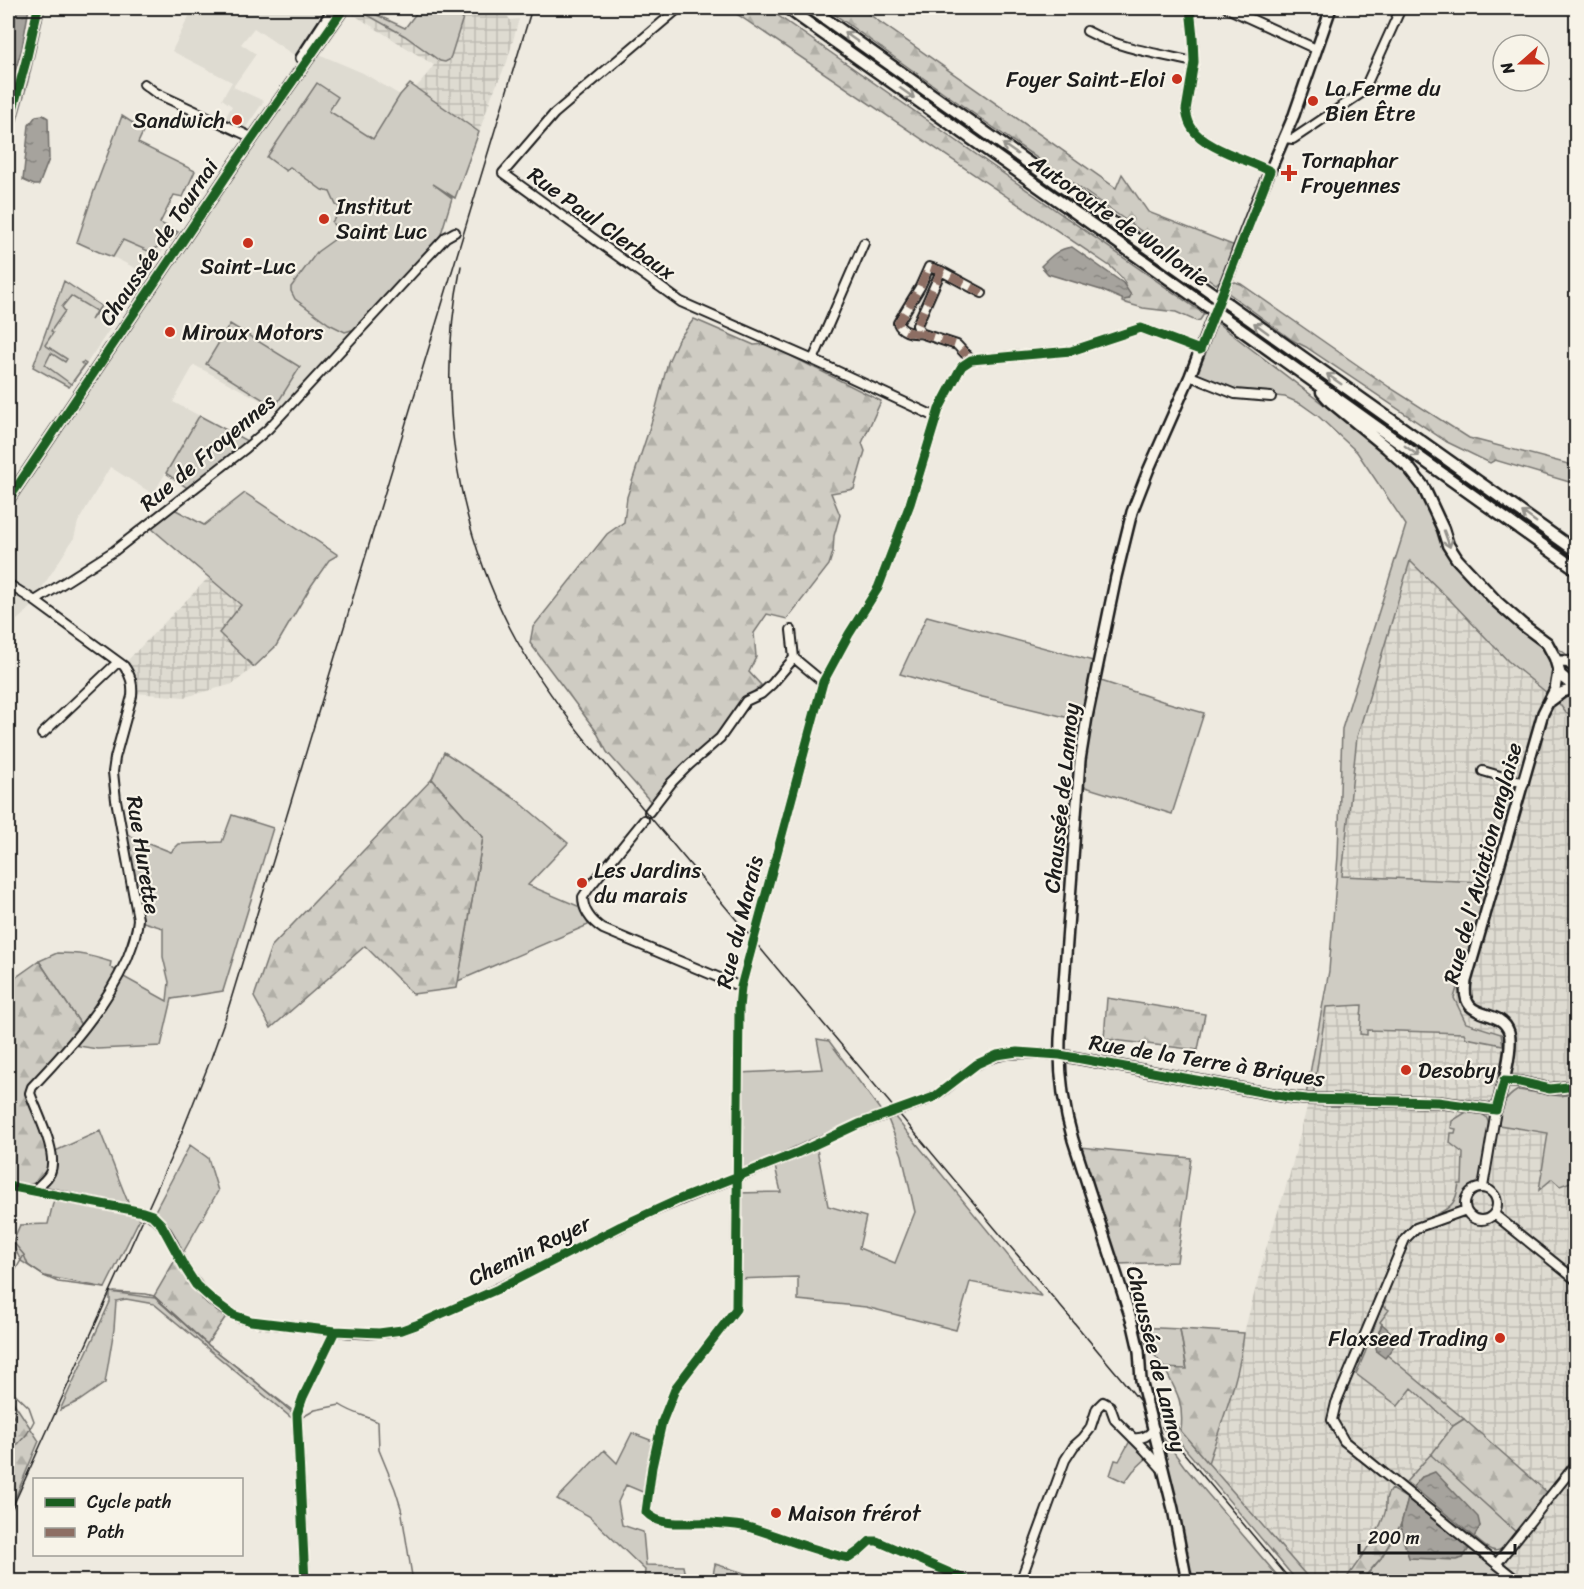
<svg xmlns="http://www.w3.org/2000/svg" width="1584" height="1589" font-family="Sriracha,sans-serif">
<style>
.built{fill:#dedbd1}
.industrial{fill:url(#industrial-grid)}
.green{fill:#cfccc3;stroke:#767470;stroke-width:1.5}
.forest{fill:url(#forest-firs);stroke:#767470;stroke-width:1.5}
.water{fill:url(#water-ripples);stroke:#6f6d69;stroke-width:1.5}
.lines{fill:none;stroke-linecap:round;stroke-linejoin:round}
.stream{stroke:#6f6d69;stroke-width:1.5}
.minor-casing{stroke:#1c1c1c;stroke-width:12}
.major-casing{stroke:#1c1c1c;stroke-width:14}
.highway-casing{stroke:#1c1c1c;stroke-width:15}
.minor{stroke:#f7f3e8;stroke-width:8}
.major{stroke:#f7f3e8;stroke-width:9}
.highway{stroke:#f7f3e8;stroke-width:10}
.rail{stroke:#1c1c1c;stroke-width:1.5}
.highway-bridge-casing{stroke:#1c1c1c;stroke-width:15;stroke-linecap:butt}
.highway-bridge{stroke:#f7f3e8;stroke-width:10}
.quiet{stroke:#8d6e63;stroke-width:8;stroke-dasharray:15 8;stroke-linecap:butt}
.cycleway-casing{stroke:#f7f3e8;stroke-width:13}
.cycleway{stroke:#1b5e20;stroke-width:9}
.oneway{stroke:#94928c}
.poi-dot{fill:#c8321e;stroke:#f7f3e8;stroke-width:2}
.labels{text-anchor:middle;stroke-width:4.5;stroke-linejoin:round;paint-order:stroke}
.poi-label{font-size:22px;fill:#1c1c1c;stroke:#f7f3e8;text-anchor:start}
.street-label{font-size:22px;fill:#1c1c1c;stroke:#f7f3e8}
</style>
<defs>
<pattern id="industrial-grid" width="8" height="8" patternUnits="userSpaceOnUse" patternTransform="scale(1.5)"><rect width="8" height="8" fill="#dedbd1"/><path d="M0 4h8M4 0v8" fill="none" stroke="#bebbb3"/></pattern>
<pattern id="forest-firs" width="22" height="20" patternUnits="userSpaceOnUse" patternTransform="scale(1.5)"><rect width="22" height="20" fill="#cfccc3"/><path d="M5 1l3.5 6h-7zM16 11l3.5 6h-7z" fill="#b1afa7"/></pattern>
<pattern id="water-ripples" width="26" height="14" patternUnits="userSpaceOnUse" patternTransform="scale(1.5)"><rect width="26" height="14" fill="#a6a39d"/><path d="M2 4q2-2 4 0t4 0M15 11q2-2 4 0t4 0" fill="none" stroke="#86847f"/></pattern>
</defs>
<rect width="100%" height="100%" fill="#eeeae0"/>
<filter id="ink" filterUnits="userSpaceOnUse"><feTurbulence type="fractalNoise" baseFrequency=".0167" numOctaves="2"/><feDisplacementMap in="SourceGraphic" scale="12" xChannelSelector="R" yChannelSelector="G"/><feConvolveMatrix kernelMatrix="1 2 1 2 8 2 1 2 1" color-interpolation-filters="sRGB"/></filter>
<g filter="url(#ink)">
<path class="built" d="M193,8h132l-30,48 -41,-28 -13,16 15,10 -23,33 31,14 -20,29 -20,-10 8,-14 -10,-7 10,-17 -60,-31z
M316,53l47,20 37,22 -21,36 17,27 56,40 -12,43 -148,160 -4,-2 -11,10 -83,-44 -21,37 27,14 -47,78 -43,-27 -32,55 -4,16 -38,59h-2l-26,-16v-74z
M123,240l25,11 20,-8 -21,31 -34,-17z
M64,281l54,36 -48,71 -37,-21z
M8,587l27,17 -27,24z"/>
<path class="industrial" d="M348,8h14l43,21 15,-21h65l22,7 3,5 9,-1 -12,43 -15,33 -13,37 -64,-44 7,-7 12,-16 -88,-55z
M1409,561l41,39 58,61 50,41 8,11 10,2v866h-265l-103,-118 25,-80 10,-40 1,-10 21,-81 24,-75 19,-74 5,-7 29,-219 15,-140z
M208,578l33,27 -22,28 35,34 -21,17 -48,13 -50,-4 -11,-29z"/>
<path class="green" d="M362,8l43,20 15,-20h46l-15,48 -2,4 -4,2 -5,-1 -35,-25 -41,-23z
M317,83l21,14 -9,14 44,28 27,-44 10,-11 69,48 -24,66 -22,-14 19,14 -11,36 -6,9 -80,86 -10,3 -16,-8 -34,-25 -4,-8v-4l26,-35 25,-18 -1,-4 -5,-1 -4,-7 8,-11 -1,-4 -3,-2 -6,-13 -8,-2 -32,-23 -4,4 -19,-14z
M122,116l22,14 -6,13 57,28 -12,26 -9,-2 -14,28 18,9 -10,11 -20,8 -25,-11 -10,17 -14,-5 -22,-10 17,-51z
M64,281l37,25 -10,14 5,-9 -25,-15 -9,11 3,4 -14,20 2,2 -8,12 22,14 -2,3 -14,-9 -6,12 26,19 13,-18 -3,-3 2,-1 3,2 -17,23 -36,-20z
M1216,322l163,125 27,26 26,35 9,30 81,84 48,35 6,9v49l-10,-2 -8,-11 -50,-41 -58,-61 -40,-39 -53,176 -15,139 142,6 4,2 -34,114 12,25 35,11 2,11 -37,-7 -2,-5 -97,-3v5l-7,-1 2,-29 -36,2 -13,89 -7,-1 23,-124 9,-115 4,-127 64,-204 -49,-73 -39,-36 -17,-12 -16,-7 -49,-5 -34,-13 -6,-5z
M230,324l70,43 -25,40 -69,-43z
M200,416l49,26 -60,47 -23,-16 32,-55z
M245,493l93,62 -9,5 -18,26 -35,60 -22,21 -35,-34 22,-28 -91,-78 24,-18 30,16z
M927,616l166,45 -11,60 -108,-26 -74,-21z
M1098,680l64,21 42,12 -32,101 -90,-28 3,-37z
M444,752l73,48 51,43 -40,42 57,24 3,16 -130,56 25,-144 -51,-58z
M232,815l41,13 -50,163 -51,8 -11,47 -64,3 -24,-4 49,-69 45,25 2,-19 -6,-25v-29l-23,-7 -14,-87 45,18 8,-8 43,-2z
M57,953c22,0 33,2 54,9l-1,5 8,5 -35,56 -44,-67z
M817,1039l12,2 52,70 -67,27 -77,36 2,-101 84,-4z
M1518,1090l43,6 15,-3v87l-16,6 -8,-7 -13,11 9,-57 -49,-8c1,-17 4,-26 19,-35z
M1468,1111l12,2 6,4 5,11 -10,50 -5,7 -7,5 -9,18 -20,9 -3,-3c16,-7 19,-13 22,-30h3l1,-31 -13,-10 1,-10h4l1,-4 -5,-1 1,-7z
M894,1116l147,180 -71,-14 -14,48 -90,-23 -68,-7v-23l-62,2 1,-86 44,-1 -7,-30 42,-18 12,62 38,11 -7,31 36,15 20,-51 -13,-57 -14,-36z
M100,1131l29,74 -90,-20 12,-4 2,-29z
M190,1145l18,13 10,33 -38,67 -25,-47z
M55,1195l88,17 -38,76 -61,-12 -23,-15 -9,-18 8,-18 28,-1z
M110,1292l45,6 52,46 90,70 -3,6 -140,-116 -28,-5 -10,2 -2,28 -9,54 -26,18 -19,9 50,-108z
M1382,1305l7,5 -9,12 2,2 -7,18 10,15 2,-2 77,64 -11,7 -41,-38 -14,18 -42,-32 9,-21z
M1137,1327l43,2 7,41 -23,-2c-7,-11 -24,-30 -27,-41z
M1155,1413h11l42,50 103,118h-14z
M1159,1432l25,34 98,115h-93l-11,-60z
M632,1433l26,10 -13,50 -19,-8 -8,17 4,23 21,7 3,33 37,1 3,15h-42l1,-11 -56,-54 -32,-17 47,-49 13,13z
M1131,1439l18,17 -16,15 -8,11 -15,-7 5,-15 4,1z
M1431,1454l85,78c-17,24 -21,24 -42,5l6,-11 -58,-49 -9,10 -7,-5z
M1401,1524l2,15 60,19 6,-10 45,33 -153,1 20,-24z
M715,1564l55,17h-58z"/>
<path class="forest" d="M37,8h8l-17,73 -20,71v-30z
M728,8h39l437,306 -4,6 -4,1 -20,-9 -33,-4 -21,-6 3,-19 -4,-6 -10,-10z
M826,8h34l256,180 6,-14 26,38 87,34 -12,32 -7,6c-130,-93 -262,-182 -390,-276z
M1235,282l6,2 148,103 80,51 107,28v18l-81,-24 -5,3 -43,-21 -141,-95 -14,-7 -65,-48 2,-8z
M694,319l60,26 13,-1 114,57 -19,42 3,8 -11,38 -23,4 9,22 -6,21 -1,16 -4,13 -42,54 -20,-5 -13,19 2,24 -7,15 12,13c-14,13 -31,26 -38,43l-40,38 -32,36 -44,-50 -11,-21 -66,-88 3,-16 74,-93 17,-12 3,-25 29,-89 12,-46 10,-22z
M432,779l51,58 -26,151 -44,6 -48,-48 -94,82 -17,-31 17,-50z
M39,961l44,67 -52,57 19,62 -1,22 -9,13c-11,3 -22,3 -32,0v-199z
M1107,998l98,16 -7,36 -94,-11z
M1080,1147l111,11 -14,104 -58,2z
M178,1255l7,13 44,44 -22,32 -53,-48z
M1180,1329l64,4c-4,44 -22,88 -36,130l-27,-32c3,-29 -4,-39 -17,-63l23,1z
M8,1394l31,47 -31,74v-94l6,-4 -6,-8z
M1464,1419l84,74 -32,39 -85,-77 22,-29z
M1391,1489l17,10 -7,25 -20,34 -20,23 -17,1c15,-22 31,-42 40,-66 5,-12 -2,-15 7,-27z"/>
<path class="water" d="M8,8h21l-7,40 -14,47z
M43,115l5,3 1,41 -10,26h-5l-11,-5 6,-55 7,-9z
M1072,247l51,36 8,12 -2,4 -5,1 -23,-10 -53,-16 -7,-8c9,-9 18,-18 31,-19z
M1382,1324l17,15 -14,19 -8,-6 -2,-10z
M1435,1472l43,45 2,9 -6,11 -61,-50 9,-10z
M1408,1499l61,49 -6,10 -7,2 -47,-2 -6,-19 -2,-15z"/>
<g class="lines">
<path class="stream" d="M8,1236l16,19 -16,28
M24,1255l4,10 16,11 14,6 47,6
M114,1292l32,2 8,2 48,44 53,41 38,32
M8,1387l21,20 5,14 -7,13 -19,21
M301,1418l14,-8 25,-5c12,8 26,11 38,17l1,28 16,39 6,19 12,74"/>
<defs>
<path id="minor" d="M679,8l-125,106 -51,59 178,129 132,58 123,57
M1190,8l3,29 1,25 -8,48c1,6 2,13 6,18 11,20 57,32 78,43
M1227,8l89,41
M1087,31c31,17 72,23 107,31
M144,84l12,9 97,45
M1284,138l9,1 70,-47 38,-84
M920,333c-9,1 -19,-2 -22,-10l22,-36 9,-20 12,4
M813,360l51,-117
M971,360l-14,-15 -37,-12 -3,-8 24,-54 41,22
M1190,376l45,18 36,3
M8,584l27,17 79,-50 132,-103 22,-19 149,-161 29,-31 9,-5
M794,658l29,24
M42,734l76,-72
M1483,771l41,12
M649,812l23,-30 17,-17 31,-27 26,-37 15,-7 11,-10 22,-26 -3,-28
M644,820l-55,68 -6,9c0,14 8,24 20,32l138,58
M8,1186l135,26c24,8 31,37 42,56 13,22 37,46 62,52 15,4 31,4 47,6 33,4 75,12 108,4 20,-6 39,-16 57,-24 56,-24 109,-54 163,-80 55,-27 111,-47 168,-70 24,-9 46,-23 70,-32 21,-8 43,-15 64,-23 17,-6 28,-18 42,-29 31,-24 58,-19 94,-17
M1483,1187l13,-77
M1465 1204a16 16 0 1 1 32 0a16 16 0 1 1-32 0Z
M35,1191c4,-7 11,-10 15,-18 9,-19 -13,-60 -20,-80l2,-6c37,-39 73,-79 95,-128 5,-13 10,-25 11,-40l-22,-119 -3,-28 2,-14 17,-62c1,-12 -1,-20 -8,-30l-89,-65
M1466,1210l-50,18 -11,11 -69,164 -4,17 12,21 175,141
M1494,1214l82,66
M1133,1438c10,1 15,-2 21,-9
M1497,1563l79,-99
M305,1582l-8,-168 6,-17 32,-66
M971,1582l-94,-41h-7l-11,10 -10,7c-35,-7 -67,-21 -101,-31 -12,-3 -25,-3 -37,-4 -20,-2 -50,6 -65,-11l6,-45 10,-45 14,-35 60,-78 3,-301 2,-21 82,-305 26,-48 29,-46 32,-84 29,-95 20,-38 3,-5 9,-6 100,-9 70,-23 59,22
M1020,1582l45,-122 9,-14 9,-8 7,-9 7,-21 6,-6 7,4 5,14 30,30 18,20"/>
<path id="major" d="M301,58l33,-50
M8,500l230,-341 106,-151
M1551,701l12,-9 13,-4
M1060,1055l228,42 19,2 131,3 58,8c5,-18 18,-60 13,-78 -9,-27 -50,-7 -43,-51l77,-268 12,-24 3,-17
M1504,1081l16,1 30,7 26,-3
M1187,1582l-14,-73 -32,-129 -2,-29 -6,-26 -60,-185c-10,-34 -14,-66 -13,-101l20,-279 7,-43 29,-140 16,-65 16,-41 42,-95 67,-175 37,-86 37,-107"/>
<path id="highway" d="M787,8l420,298
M810,8l402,285
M1228,304l348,247
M1223,317l353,252
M1322,392l9,10 56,46 22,20 14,18 20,43 5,16 9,14 40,43 26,23 24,18 8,15 5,17 16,13
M1556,661l12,1 8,6"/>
</defs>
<use href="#minor" class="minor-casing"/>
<use href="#major" class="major-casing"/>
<use href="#highway" class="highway-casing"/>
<use href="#minor" class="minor"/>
<use href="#major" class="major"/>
<use href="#highway" class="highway"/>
<path class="rail" d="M461,266c-25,122 -8,250 49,362 20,39 46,75 73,109l556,663
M1162,1427l130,155
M8,1517l170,-375 32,-81 15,-42 307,-1011"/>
<defs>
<path id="highway-bridge" d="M1212,293l16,11
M1207,306l16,11"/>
</defs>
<use href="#highway-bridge" class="highway-bridge-casing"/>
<use href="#highway-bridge" class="highway-bridge"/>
<path class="quiet" d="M920,333c-9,1 -19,-2 -22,-10l22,-36 9,-20 12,4
M971,360l-14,-15 -37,-12 -3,-8 24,-54 41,22"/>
<defs>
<path id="cycleway" d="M8,127l18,-66 12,-53
M8,500l230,-341 106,-151
M8,1186l135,26 9,3 9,9 24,44 11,17 19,17 18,13 18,6 84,10 44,2 23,-3 14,-5 82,-36 123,-63 59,-27 117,-46 62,-29 75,-27 43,-33 20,-9 20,-3 43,3 228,42 19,2 131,3 58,8 8,-29 16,1 30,7 26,-3
M305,1582l-8,-168 6,-17 32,-66
M971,1582l-94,-41h-7l-11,10 -10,7c-35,-7 -67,-21 -101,-31 -12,-3 -25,-3 -37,-4 -20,-2 -50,6 -65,-11l6,-45 10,-45 14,-35 60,-78 3,-301 2,-21 82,-305 26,-48 29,-46 32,-84 29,-95 20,-38 3,-5 9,-6 100,-9 70,-23 59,22 70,-179c-21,-11 -67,-23 -78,-43 -4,-5 -5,-12 -6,-18l8,-48 -1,-25 -3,-29"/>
</defs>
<use href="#cycleway" class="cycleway-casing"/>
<use href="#cycleway" class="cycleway"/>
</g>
<defs><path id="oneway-shaft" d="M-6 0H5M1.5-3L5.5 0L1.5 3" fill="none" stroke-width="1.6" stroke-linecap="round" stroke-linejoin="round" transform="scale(1.5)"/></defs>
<g class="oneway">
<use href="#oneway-shaft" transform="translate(851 37) rotate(-145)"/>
<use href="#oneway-shaft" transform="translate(907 93) rotate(35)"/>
<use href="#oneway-shaft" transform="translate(1010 149) rotate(-145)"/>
<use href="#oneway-shaft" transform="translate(1261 328) rotate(-144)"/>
<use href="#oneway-shaft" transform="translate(1334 379) rotate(-145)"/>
<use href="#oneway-shaft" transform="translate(1412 451) rotate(36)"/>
<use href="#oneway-shaft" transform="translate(1529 517) rotate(-144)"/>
<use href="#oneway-shaft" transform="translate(1447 539) rotate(70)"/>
</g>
</g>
<g class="poi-dot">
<circle cx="1177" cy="79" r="6"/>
<circle cx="1313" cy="101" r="6"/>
<circle cx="237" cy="120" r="6"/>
<path d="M1286 164h6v6h6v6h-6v6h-6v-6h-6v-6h6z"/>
<circle cx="324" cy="219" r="6"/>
<circle cx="248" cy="243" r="6"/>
<circle cx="170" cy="332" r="6"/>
<circle cx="582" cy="883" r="6"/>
<circle cx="1406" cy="1070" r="6"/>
<circle cx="1500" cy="1338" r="6"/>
<circle cx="776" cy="1513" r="6"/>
</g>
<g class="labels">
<g class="poi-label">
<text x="1165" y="87" text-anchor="end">Foyer Saint-Eloi</text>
<text x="1325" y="96">La Ferme du<tspan x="1325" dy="25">Bien Être</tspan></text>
<text x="225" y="128" text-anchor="end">Sandwich</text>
<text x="1301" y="168">Tornaphar<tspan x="1301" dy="25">Froyennes</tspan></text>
<text x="336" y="214">Institut<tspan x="336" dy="25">Saint Luc</tspan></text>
<text x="248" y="274" text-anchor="middle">Saint-Luc</text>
<text x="182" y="340">Miroux Motors</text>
<text x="594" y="878">Les Jardins<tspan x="594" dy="25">du marais</tspan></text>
<text x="1418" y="1078">Desobry</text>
<text x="1488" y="1346" text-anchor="end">Flaxseed Trading</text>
<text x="788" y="1521">Maison frérot</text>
</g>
<g class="street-label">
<text transform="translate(1120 220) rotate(35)" y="8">Autoroute de Wallonie</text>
<text transform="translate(602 223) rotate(36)" y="8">Rue Paul Clerbaux</text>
<text transform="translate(158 242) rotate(-56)" y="8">Chaussée de Tournai</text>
<text transform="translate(207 452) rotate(-40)" y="8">Rue de Froyennes</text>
<text transform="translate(1061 798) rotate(-84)" y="8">Chaussée de Lannoy</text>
<text transform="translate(144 855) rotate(81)" y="8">Rue Hurette</text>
<text transform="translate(1482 863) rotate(-75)" y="8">Rue de l'Aviation anglaise</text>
<text transform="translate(739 922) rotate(-76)" y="8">Rue du Marais</text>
<text transform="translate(1207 1060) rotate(9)" y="8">Rue de la Terre à Briques</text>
<text transform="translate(529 1250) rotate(-26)" y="8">Chemin Royer</text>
<text transform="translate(1157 1359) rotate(76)" y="8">Chaussée de Lannoy</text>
</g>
</g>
<rect width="1584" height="1589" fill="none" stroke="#f7f3e8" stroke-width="30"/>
<rect x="15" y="15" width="1554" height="1559" fill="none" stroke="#1c1c1c" stroke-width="2" filter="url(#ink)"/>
<rect x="33" y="1478" width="210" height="78" fill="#f7f3e8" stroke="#9f9d96" stroke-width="1.5"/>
<rect x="45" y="1498" width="30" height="9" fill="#1b5e20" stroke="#9f9d96" stroke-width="1.5"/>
<text x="87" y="1508" font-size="18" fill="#1c1c1c">Cycle path</text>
<rect x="45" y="1528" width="30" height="9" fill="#8d6e63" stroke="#9f9d96" stroke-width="1.5"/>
<text x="87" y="1538" font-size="18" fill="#1c1c1c">Path</text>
<g transform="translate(1521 63) rotate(249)"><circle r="28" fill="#f7f3e8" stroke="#9f9d96" stroke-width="1.5"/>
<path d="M0-4.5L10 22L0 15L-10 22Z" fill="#c8321e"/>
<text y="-9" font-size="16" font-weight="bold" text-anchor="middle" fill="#1c1c1c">N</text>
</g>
<path d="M1359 1544v9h156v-9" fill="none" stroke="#1c1c1c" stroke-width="3"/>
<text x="1368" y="1544" font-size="18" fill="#1c1c1c" stroke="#f7f3e8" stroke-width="4.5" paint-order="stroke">200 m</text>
</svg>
